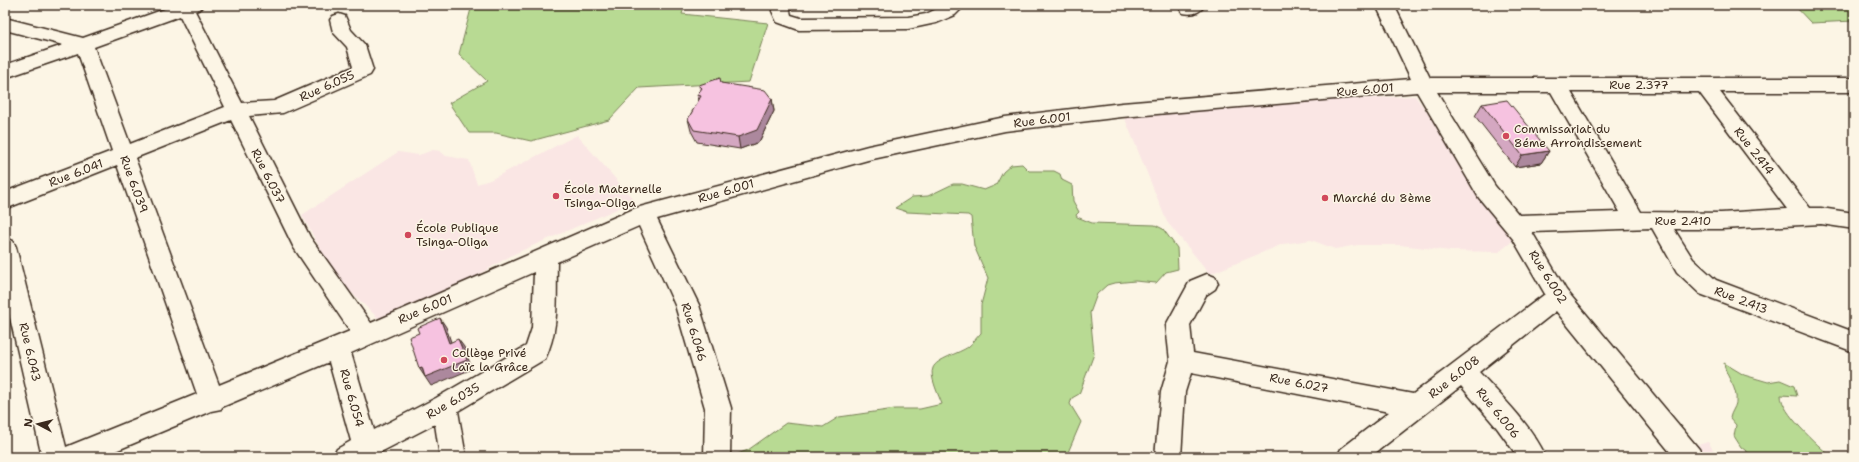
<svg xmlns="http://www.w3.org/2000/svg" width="1859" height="462" font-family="'Shantell Sans',sans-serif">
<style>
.built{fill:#fae6e4}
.green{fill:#b8da93;stroke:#7a8258}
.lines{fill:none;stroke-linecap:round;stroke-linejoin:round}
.minor-casing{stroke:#3b2a1e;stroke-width:3}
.minor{fill:#fcf5e5;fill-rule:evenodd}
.wall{fill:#d4a7c1;stroke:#3b2a1e}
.shaded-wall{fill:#ac889d;stroke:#3b2a1e}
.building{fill:#f6c2e0;stroke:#3b2a1e}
.poi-dot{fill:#d1495b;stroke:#fcf5e5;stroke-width:1.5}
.labels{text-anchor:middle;stroke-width:3;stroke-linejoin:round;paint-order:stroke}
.street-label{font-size:12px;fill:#3b2a1e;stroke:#fcf5e5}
.poi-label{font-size:12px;fill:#3b2a1e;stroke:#fcf5e5;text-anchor:start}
</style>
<rect width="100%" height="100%" fill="#fcf5e5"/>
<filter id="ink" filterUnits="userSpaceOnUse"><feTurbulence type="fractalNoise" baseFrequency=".025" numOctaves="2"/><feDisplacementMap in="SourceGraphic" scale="8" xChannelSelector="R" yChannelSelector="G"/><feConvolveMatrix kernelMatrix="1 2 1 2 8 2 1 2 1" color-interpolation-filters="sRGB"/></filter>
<g filter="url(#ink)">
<path class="built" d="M1415,96l106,138 -22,18 -49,-1 -50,-6h-42l-23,4 -24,-9 -28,4 -73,30 -43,-52 -44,-108 103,-9z
M577,135l58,66 -121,53 -57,33 -78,32 -43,-41 -34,-63 96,-63 21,3 14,-5 7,1 6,5 23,4 8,24 13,-4z
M1708,442l10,15h-36l9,-10z"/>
<path class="green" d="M472,5h213l-3,9 86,9 -19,59 -110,6 -30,32 -78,21 -35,-8h-27l-20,-30 38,-22 -28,-27z
M1794,5h60v16l-43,2z
M1022,164l7,7h25l6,3 2,6 10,5 1,16 6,11 -3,3 1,2 15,6 63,2 8,4 14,19 1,21 -12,3 -10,11 -21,-2 -21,2 -7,2 -10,9 -7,19 4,41 -15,40 -7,4 -2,6 11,18 -15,35h-155l-11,-2 -2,2h-168l18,-7 38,-27 37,4 16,-10 56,-8h25l22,-5c-3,-8 -13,-28 -9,-36 3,-9 27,-15 35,-21 5,-4 9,-10 13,-14v-28l7,-27 -14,-32 -3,-29 -3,-2 -61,-3 -12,-4 17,-11 16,-1 25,-12h9l22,6 12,-5 7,-13 8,-7z
M1724,363l20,12 24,7 12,-2 14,6 3,10 -16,-1c0,18 36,49 50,62h-77l-13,-10 -7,-11 2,-11 -6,-7c1,-6 5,-10 6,-15 2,-17 -10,-24 -12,-40z"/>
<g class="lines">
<defs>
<path id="minor" d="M176,5h27l-3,4 -5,2 47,92 32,-2 79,-34 -6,-20 -14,-15 -3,-12 3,-4 6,-2 6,2 6,14 14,15 8,25 -3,5 -87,38 -34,3 61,121 61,86 265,-115 232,-62 137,-29 117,-14 289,-24 -35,-74h18l36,73h424v14h-134l90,116h11l33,5v16l-33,-5 -100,5h-47l19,30 23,21 138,52v20l-154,-58 -23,-22 -25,-44 -120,4 34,58 133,159 4,8h-29l-118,-146 -77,61c23,25 53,54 67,85h-28l-21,-29 -36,-42 -91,71h-33l4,-8 48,-37 -198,-39 -6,19 -4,65h-26l6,-65 9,-31 -4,-36 24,-44 17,-7 8,3 3,6 -3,6 -9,6 -16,30 3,28 220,41 132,-100 -32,-55 -34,-41 -62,-106 -295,25 -117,14 -137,29 -211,59 42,86 32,103 -1,49h-26l1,-49 -30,-103 -36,-79 -82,36c-1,34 3,66 -12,97l-87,52 8,46h-26l-5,-33 -64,33h-38l4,-8 14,-8 -22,-79 -107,45 -1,2 -10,2 -110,46h-59l-37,-161v-58l8,3 3,6 50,200 131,-53 -80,-229 -112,44v-17l107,-41 -34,-98 -73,25v-13l58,-20 -58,-15v-12l78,20zM180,16l45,91 -95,37 -36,-97zM1437,92h114l69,120 -101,3 -24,-29zM1571,92h128l88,117 -66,4 -80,-1zM231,120l63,128 56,83 -131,54 -84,-227zM534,272l-2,56 -6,18 -90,52 -62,32 -23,-77z
M774,5h18l-2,6 1,4 10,3 107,-1 18,-3 19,-9h20l-10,10 -19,8 -28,6 -109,1 -22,-8 -5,-11z
M1183,5h22c-5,8 -13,10 -22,8l-3,-4z"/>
</defs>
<use href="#minor" class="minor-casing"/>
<use href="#minor" class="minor"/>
</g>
<path class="wall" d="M721,83l51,16 2,12 -15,31 -19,7 -43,-7 -6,-11 -3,-12 11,-19 -2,-5 3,-3 -1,-7z
M1482,104l67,47 -8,12 -26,4 -40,-51z"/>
<path class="shaded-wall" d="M772,99l2,12 -15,31 -19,7 -2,-12z
M1549,151l-8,12 -26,4 7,-12z
M440,318l6,9 8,24 -5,-8z
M458,339l6,8 8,22 -41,17 -6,-9z
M422,367l3,10 -6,-9z"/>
<path class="building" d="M720,78l1,5 44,7 7,9 -15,31 -19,7 -44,-7 -6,-11 13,-23 -4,-1 5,-7 -3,-3z
M1507,100l42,51 -27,4 -40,-51z
M440,318l9,25 9,-4 9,21 -42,17 -3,-10 -3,1 -10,-31 10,-4 -2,-5z"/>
</g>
<g class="poi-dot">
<circle cx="1506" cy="136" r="4"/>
<circle cx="556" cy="196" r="4"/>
<circle cx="1325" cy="198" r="4"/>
<circle cx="408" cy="235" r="4"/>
<circle cx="444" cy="360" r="4"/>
</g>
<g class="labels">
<g class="street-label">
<text x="1639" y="89">Rue 2.377</text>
<text transform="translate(327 86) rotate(-24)" y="4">Rue 6.055</text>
<text transform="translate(1365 90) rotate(-5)" y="4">Rue 6.001</text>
<text transform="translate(1042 120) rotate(-7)" y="4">Rue 6.001</text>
<text transform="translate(1754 151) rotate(52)" y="4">Rue 2.414</text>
<text transform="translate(76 173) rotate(-21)" y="4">Rue 6.041</text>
<text transform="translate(268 176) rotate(63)" y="4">Rue 6.037</text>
<text transform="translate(134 184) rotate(70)" y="4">Rue 6.039</text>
<text transform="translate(726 191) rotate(-16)" y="4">Rue 6.001</text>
<text x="1683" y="225">Rue 2.410</text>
<text transform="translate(1548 277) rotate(58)" y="4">Rue 6.002</text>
<text transform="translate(1741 300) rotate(21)" y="4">Rue 2.413</text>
<text transform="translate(425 309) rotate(-23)" y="4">Rue 6.001</text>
<text transform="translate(694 332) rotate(73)" y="4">Rue 6.046</text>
<text transform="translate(30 352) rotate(77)" y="4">Rue 6.043</text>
<text transform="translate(1454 377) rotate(-38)" y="4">Rue 6.008</text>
<text transform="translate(1299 383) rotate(11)" y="4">Rue 6.027</text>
<text transform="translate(352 398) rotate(74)" y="4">Rue 6.054</text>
<text transform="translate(453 401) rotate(-30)" y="4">Rue 6.035</text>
<text transform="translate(1498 413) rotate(51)" y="4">Rue 6.006</text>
</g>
<g class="poi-label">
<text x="1514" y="133">Commissariat du<tspan x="1514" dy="14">8éme Arrondissement</tspan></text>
<text x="564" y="193">École Maternelle<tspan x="564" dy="14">Tsinga-Oliga</tspan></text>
<text x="1333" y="202">Marché du 8ème</text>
<text x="416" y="232">École Publique<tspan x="416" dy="14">Tsinga-Oliga</tspan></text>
<text x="452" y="357">Collège Privé<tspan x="452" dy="14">Laïc la Grâce</tspan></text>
</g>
</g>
<rect width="1859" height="462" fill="none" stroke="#fcf5e5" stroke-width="20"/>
<rect x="10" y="10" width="1839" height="442" fill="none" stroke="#3b2a1e" stroke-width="1.5" filter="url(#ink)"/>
<g transform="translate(38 424) rotate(277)" stroke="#fcf5e5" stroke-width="3" paint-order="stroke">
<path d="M0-3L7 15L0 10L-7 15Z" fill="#3b2a1e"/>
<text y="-6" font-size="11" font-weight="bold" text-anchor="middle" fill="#3b2a1e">N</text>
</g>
</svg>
